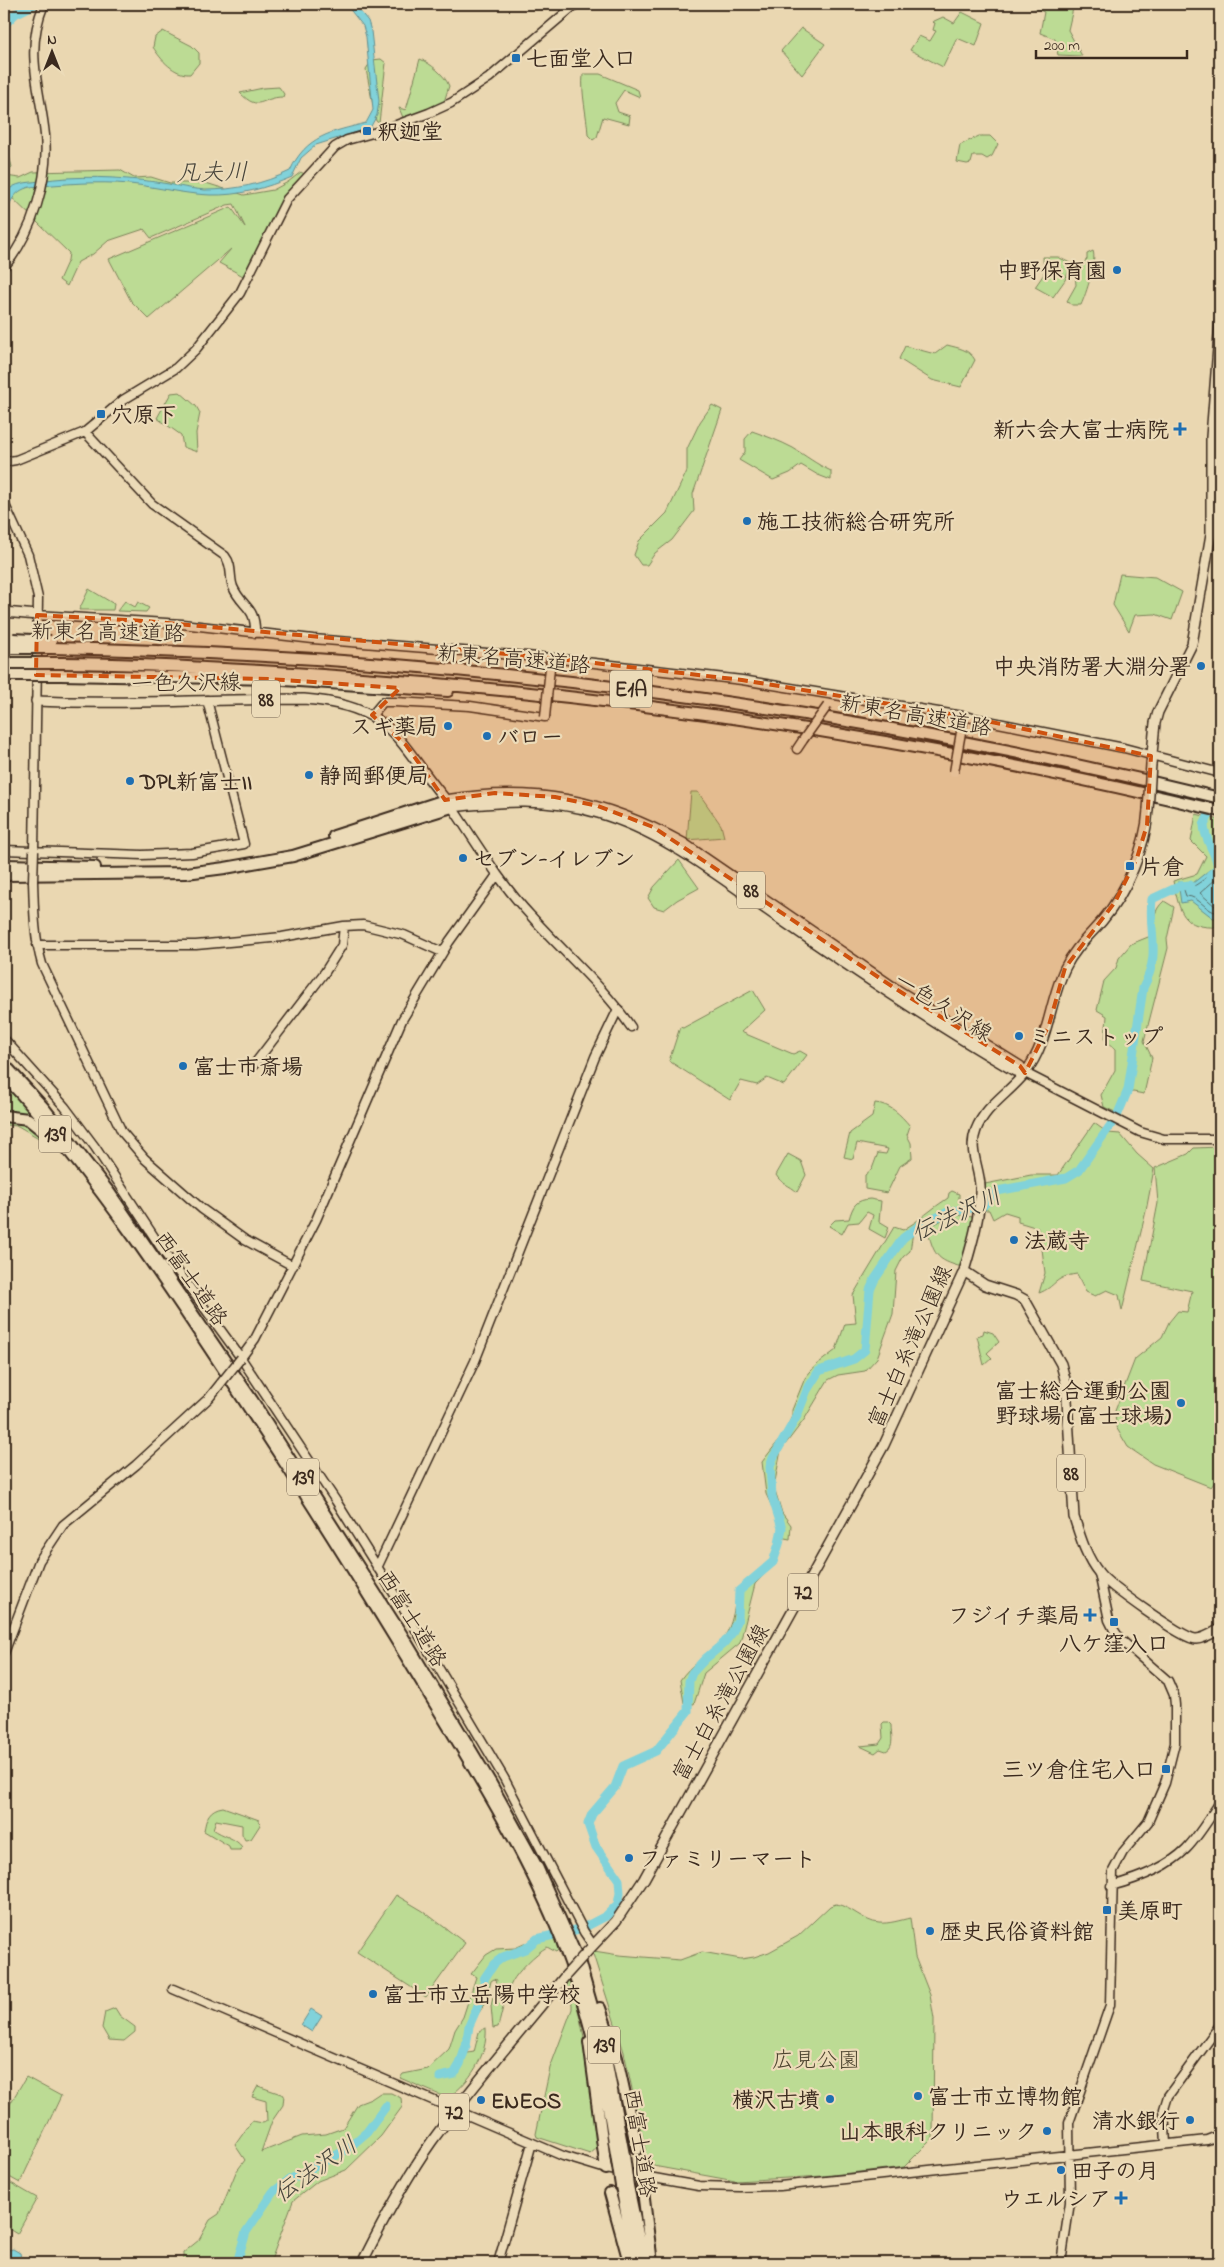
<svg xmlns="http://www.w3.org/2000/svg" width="1224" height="2267" font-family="'Indie Flower','Klee One',sans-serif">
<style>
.green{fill:#bcdb94;stroke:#7c8259}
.water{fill:#81d2da;stroke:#658f8f}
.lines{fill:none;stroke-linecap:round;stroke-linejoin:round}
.shore{stroke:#576d69;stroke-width:1}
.river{stroke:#81d2da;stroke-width:9}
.secondary-casing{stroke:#3b2a1e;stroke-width:11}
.primary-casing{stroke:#3b2a1e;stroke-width:12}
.highway-casing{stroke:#3b2a1e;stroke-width:14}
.secondary{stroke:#ecdbb8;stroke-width:8}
.primary{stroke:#ecdbb8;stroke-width:9}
.highway{stroke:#ecdbb8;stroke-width:10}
.secondary-bridge-casing{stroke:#3b2a1e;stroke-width:11;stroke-linecap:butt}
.primary-bridge-casing{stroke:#3b2a1e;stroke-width:12;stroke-linecap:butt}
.highway-bridge-casing{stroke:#3b2a1e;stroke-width:14;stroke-linecap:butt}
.secondary-bridge{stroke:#ecdbb8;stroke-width:8}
.primary-bridge{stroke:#ecdbb8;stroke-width:9}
.highway-bridge{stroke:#ecdbb8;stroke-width:10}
.marked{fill:#ce520f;fill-opacity:0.2;stroke:#ce520f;stroke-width:4;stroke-dasharray:10 6;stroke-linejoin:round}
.poi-dot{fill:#1f6fb2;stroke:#ecdbb8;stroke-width:2}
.labels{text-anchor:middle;stroke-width:4.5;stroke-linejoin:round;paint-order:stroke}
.shield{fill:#ecdbb8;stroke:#705f4c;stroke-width:1}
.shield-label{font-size:21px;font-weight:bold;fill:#3b2a1e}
.poi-label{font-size:22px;font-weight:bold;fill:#3b2a1e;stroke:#ecdbb8;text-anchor:start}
.street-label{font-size:22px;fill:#3b2a1e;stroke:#ecdbb8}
.park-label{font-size:22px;fill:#4e4530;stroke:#ecdbb8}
.water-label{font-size:24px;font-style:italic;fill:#46433a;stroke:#ecdbb8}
</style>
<rect width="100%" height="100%" fill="#ead7b1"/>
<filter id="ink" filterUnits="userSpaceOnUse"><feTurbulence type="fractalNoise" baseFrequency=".02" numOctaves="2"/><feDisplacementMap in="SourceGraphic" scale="10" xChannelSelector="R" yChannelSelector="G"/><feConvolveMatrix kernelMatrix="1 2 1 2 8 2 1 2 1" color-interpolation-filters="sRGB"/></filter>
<g filter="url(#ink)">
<path class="green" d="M1027,4h47l-6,26 14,26 -24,-1 -3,-16 -15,-6 4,-21z
M962,12l22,11 -8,23 -19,-8 -14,29 -33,-17 9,-14 11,5 6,-10 -3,-1 2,-7 -3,-1 11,-5 11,6z
M801,28l24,16 -23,31 -21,-24z
M163,31l29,15 7,7v10l-9,11c-16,1 -29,-14 -37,-27l2,-10z
M381,59l5,4 -7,60 -3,-2 -10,-52 6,-9z
M420,59c10,4 25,16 29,27l-5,16 -5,4 -35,14 -5,-12 7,2z
M583,74h17l38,16 2,7 -16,-7 -9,13 3,9 12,4 -1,8 -26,-7 -6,20 -4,3 -5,-5c-1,-21 -7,-40 -5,-61z
M279,87l5,7 -1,3c-22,0 -23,16 -43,-4l23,-5z
M979,136h11l8,8 -6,12 -5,3 -5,-3h-9l-2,7 -4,1 -10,-2 3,-17z
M6,145l6,22 -7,9 15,2 13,-6 87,-2 14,8 17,-1 19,6h36l38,12 29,-5 15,-8 13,-10 3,2 -24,31 -35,72 -26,-14 12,-14 -82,70 -18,-18 -22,-42 122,-52 14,20 -11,-23 -7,1 -76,33 -7,-9 -36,12 -15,13 -15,8 -11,24 -8,-6 9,-20 1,-7 -63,-61 -2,4v-49z
M1093,251c4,10 -7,43 -12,54h-9l-5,-4 9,-16 -1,-11 12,-15v-5z
M1043,257h15l14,7 -7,16 -12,17 -18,-10 9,-13z
M947,345c11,3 22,4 28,15l-14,27 -29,-7 -33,-21 6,-13 30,8z
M180,392l16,14 4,7 -4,20 1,19 -14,-5 -2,-12 -24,-17 14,-25z
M712,405l10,5 -29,84 1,17 -22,29 -17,13 -8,12h-6l-7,-10 5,-14 28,-28 20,-42v-22l13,-27z
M752,431c14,5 28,10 41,17 13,8 23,16 38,23v9l-13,-5 -17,-10 -11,8 -17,7 -34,-20 6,-8v-13z
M1120,574l35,3 27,15 -10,28 -17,-6 -20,1 -6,16 -16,-26z
M89,589l25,15 -1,6h-34z
M125,601l10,6 3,-5 11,6 -3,4 -29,-1z
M691,792h7l23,33 3,12 -37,3z
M1196,814l24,6v107c-38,2 -40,-14 -47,-46l24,-7 9,-18 -15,-15z
M679,860l20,28 -22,12 -13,10 -10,-3 -6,-9 6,-11z
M1164,901l10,6 -7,32 1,9 -24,93 8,17 -8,36 -11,-2 -9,2 -1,12 -8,6 -11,-5 -3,-12 14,-25v-21l-10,-9 2,-24 -10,-6 7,-29 12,-13 3,-10 12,-14 22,-9c-1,-12 1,-26 11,-34z
M753,990l12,20 -24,22 52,22 7,-3 7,4 -23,30 -17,-7 -10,7 -16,-4 -11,19 -61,-39 11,-34 3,1z
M4,1080l45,51 -7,9 -24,-14 -14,-1z
M875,1103c15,1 25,11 35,23l-3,9 4,8 1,15 -12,8 -13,27 -22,-4v-14l7,-6 6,-16 8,1 2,-5 -31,-6 -4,16 -9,-2 6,-24 22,-16z
M1094,1123l14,10 12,1 17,20 17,15 -8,42 -24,100 -3,-16 -12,-5 -12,6 -9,-4 -9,-18c-24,3 -21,13 -38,19l6,-20 -3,-24 -7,-5 3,-16 -20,-6v-6l-13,-4 -12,7 -4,-9h-7l3,-26 46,-9h27z
M1220,1147v328l-9,12 -58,-23 -25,-17 -12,-20 -1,-16 20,-52 27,-22 7,-15 9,-11 9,1 5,-21 -49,-10 15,-78 -3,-35 33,-14 6,-6z
M788,1154l13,7 5,14 -9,17c-7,-7 -16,-8 -21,-17z
M952,1191l7,3v7l11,-1 2,11 -24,-1 -35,22 -3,19 -7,6 -7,14 -3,43 -16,44 -12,13 -27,4 -10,5 -24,40 -23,30 -7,37 8,26 9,12 -1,14 -11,-2v-15l-13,-28 -4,-32 21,-27 9,-19v-6l13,-32 11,-13 20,-15 9,-26 11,-1 -3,-28 41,-68 9,3c16,-9 29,-22 45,-32l1,-5z
M870,1199l11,2 -2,20 10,6 -4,11 -16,-9 4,-14 -6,-3 -8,10 -11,1 -6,11 -13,-8 6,-6 14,-1c4,-14 7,-19 21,-20z
M959,1215l14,2 -2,20 -9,30c-27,-7 -28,-13 -35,-39l21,-11z
M984,1330l9,3 6,9 -12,11 5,5 -8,7 -7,-29 6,-2z
M773,1562l-4,7 -14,15 -15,59 -36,30 -10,31 -10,-1 -4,-23c12,-17 21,-19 35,-32 17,-15 19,-37 22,-58 13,-11 20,-22 36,-28z
M884,1722h4l3,3c0,9 4,22 -5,26l-6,-2 -5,4 -15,-7 19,-2 4,-6 -1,-14z
M223,1807l36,13 1,5 -9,14 -6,1 -3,-6v-9l-26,-5 -3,9c9,7 23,9 29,18l-2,3h-10l-1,-4 -25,-15c2,-13 5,-22 19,-24z
M396,1895l27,16 42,32 -39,54 -69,-45z
M836,1904c16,3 28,18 43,19 10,1 22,-3 31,-5l5,39 15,38 4,24 -1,119 -29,29 -81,9 -88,5 -87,-16 -6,-7 3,-9 -21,-97 -31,-98 1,-3 25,4 61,5 22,-8 39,7 13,-2 15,-5 29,-16 32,-30z
M553,1931l5,19 -2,2 -9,-5c-11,6 -29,24 -35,35 -7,13 -10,31 -14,45l-5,1 -2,-22 6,-26 -3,-1 -3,2 -5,21 -15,23 -6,22 3,6 6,-1 5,-20 7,-4c2,27 -17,56 -39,70l-47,-20 3,-4 25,-5 21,-20 6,-19 8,-13 13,-40 -5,-3 15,-19 10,-6 19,-1z
M569,1977c17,54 23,107 30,162l-2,9 -7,6 -53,-17 -1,-3 14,-66 22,-59c1,-11 -6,-19 -6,-30z
M115,2008l5,8 15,11v5l-11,9 -15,-1 -7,-12 3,-16z
M26,2077l35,19 -41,87 -16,-9v-60z
M258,2086l26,9 -1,10 -11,16 -11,31 41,-16 24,-2 17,-6 15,-24 13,-5 9,-6h11l10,5 1,9 -21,29 -35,34 -28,11 -25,20 -23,62h-87v-10l16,-13 11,-20 9,-6 17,-42 9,-12 -10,-15 17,-24 11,2 4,-2 -1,-20 -14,-4z
M4,2179l33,19 -20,36 -13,-8z"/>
<path class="water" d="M342,4h12l14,17 3,10 8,70 -2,14 -7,13 -54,17 -15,13 -9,19c-26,11 -53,19 -82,18 -27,-1 -53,-8 -80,-11 -33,-3 -67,0 -100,3 -17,4 -20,16 -26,31 0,-8 -1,-18 3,-26 7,-10 21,-9 32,-11 39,-6 78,-4 117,1 16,2 33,7 49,8 30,0 58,-6 85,-19 16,-36 42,-39 76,-48l7,-13 -7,-73 -3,-11 -15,-19z
M1213,867l7,1v50h-7l-22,-17 -10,2 -3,-21 15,1z
M311,2009l11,7 -10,16 -11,-7z
M13,2249l7,4 1,5 -3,5h-14v-6l4,-7z"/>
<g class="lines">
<path class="shore" d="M1220,873c-13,-2 -19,14 -34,15l-2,2 2,6c14,0 20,17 34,17
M1220,879h-4l-16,14 16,14h4"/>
<path class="river" d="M4,25l11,-11 20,-10
M4,147v8
M1210,875l8,-7c-1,-15 -14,-28 -14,-43l5,-10 11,-7
M440,2077l14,-3 6,-10 6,-18 3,-20 15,-34v-13l10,-15 9,-7 22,-8 12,-10 46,-11 23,-12 12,-12 2,-11 -1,-13 -23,-33 -8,-23 4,-10 23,-27 8,-21 33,-15 32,-40 1,-30 3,-8 13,-14 19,-16 8,-10 6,-14 1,-28 34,-29 6,-18 3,-16 -10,-32 -2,-29 3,-9 24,-42 10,-26 12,-19 35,-12 11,-9 5,-60 5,-11 28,-41 16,-12 29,-14 35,-6 14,-15 69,-13 13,-8 38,-54 11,-26 15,-102c19,-36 5,-53 9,-89l28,-13 10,-1
M237,2263l9,-31 27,-40 16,-12 57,-30 21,-18 19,-26"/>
<defs>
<path id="secondary" d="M4,267c29,-34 45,-88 41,-132 -5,-49 -21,-82 -1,-131
M85,432l38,-32 53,-32 20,-19 44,-56 47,-94 48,-52 12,-7 33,-9 49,-18 22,-10 38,-25 87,-74
M4,462l12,-2 69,-28 67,72 73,52c8,10 4,21 8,31 9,21 23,19 22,46
M4,503l24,52 10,43 -4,253
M37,615l145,9 131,15 238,19 191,22 221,36 161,32 96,25
M372,715l11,-13h11l76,4 75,11
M797,749l6,-9
M452,807c25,37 48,76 79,109 33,37 72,70 100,111
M4,850l138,5 50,-2 52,-9 -37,-144
M33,881c1,29 1,55 9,83l80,168 23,27 57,50 43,31 48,26
M37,945h159l86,-8 62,-11 19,-1 41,10 38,17
M4,1039l61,68 30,40 71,108 75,103 95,143 67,107 101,170 80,154 9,13
M253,1066l72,-94 17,-27 2,-19
M1025,1073l115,59 24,7h56
M241,1358l14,-19 61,-119 86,-200 47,-78 48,-67
M377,1568l98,-207 120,-304 23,-48
M4,1653l35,-92 24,-36 73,-60 73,-67 12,-15
M1111,1886c26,-7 56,-18 75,-37 12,-12 25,-33 34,-47
M173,1989l390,167 43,13 59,11 34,6 41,1 40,-1 427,-46 13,-5
M1166,2144l-2,-35 4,-13 52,-71
M498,2263l34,-120
M1061,2263l9,-61 -1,-79 41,-118 3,-134 10,-19 25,-30 17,-39 10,-40v-38l-1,-10 -6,-14 -48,-42 -6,-9 -5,-10 -10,-47"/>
<path id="primary" d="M4,612l33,3
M36,701c89,4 179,-2 268,-2 95,7 94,48 148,108 51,-6 95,-9 146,6 67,19 125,67 182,106 77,53 154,105 235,152l10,2
M1151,764l4,-41 3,-11 34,-68 19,-110v-97l9,-115
M445,800c89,-15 159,0 238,43l213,146 124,77 5,7
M964,1271l21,14 31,10 9,5 36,64 5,19 8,134c6,19 12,40 25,56 9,12 84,66 97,66 8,0 17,-6 24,-10
M586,1953l30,-32 28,-42 240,-434 80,-174c8,-27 17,-57 16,-85 -1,-20 -12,-36 -4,-56 9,-24 33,-37 49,-57 24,-31 24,-71 40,-105 9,-19 24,-32 37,-47 24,-28 44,-74 46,-111
M362,2263c21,-42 43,-84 70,-122 42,-58 90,-111 134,-166"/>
<path id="highway" d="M51,648c394,7 786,56 1169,150
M4,663h17
M61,663c95,1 192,7 288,14 293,21 585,65 871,134
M4,675h23
M60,675l209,4 179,12
M334,836l111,-36
M4,865l91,2
M4,875l182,-2 39,-5 68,-12 159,-49
M4,1064l40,44 65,84 143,208 150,235 88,147 48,87 42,95 24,84 20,107
M4,1075c106,115 191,251 277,382 56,86 110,174 163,262 43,71 87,144 118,222 27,70 43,140 54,213
M4,1116l24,3 21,17
M600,2008l17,50 20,91
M589,2042l17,127
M641,2175l11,88
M621,2186l15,77
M628,2186l16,77
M610,2193l19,69"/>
</defs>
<use href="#secondary" class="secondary-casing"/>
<use href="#primary" class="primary-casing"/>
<use href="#highway" class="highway-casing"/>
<use href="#secondary" class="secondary"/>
<use href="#primary" class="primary"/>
<use href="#highway" class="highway"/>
<defs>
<path id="secondary-bridge" d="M545,717l6,-59
M803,740l25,-35
M954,772l9,-51
M33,881l1,-30
M221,1383l20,-25"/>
<path id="primary-bridge" d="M1148,810l3,-46
M566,1975l20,-22"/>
<path id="highway-bridge" d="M13,639l38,2
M11,648h40
M21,663h40
M27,675h33
M616,2154l5,32
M624,2155l4,31"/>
</defs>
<use href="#secondary-bridge" class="secondary-bridge-casing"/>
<use href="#primary-bridge" class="primary-bridge-casing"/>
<use href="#highway-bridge" class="highway-bridge-casing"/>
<use href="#secondary-bridge" class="secondary-bridge"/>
<use href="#primary-bridge" class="primary-bridge"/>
<use href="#highway-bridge" class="highway-bridge"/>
</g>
</g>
<path class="marked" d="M37,615l108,6 406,37 191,22 221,36 188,40 -4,69 -10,33 -22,44 -50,66 -16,57 -24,48 -5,-7 -124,-77 -243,-162 -55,-21 -43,-9 -60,-4 -50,7 -39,-55 -34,-30 28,-27 -131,-9 -233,-4z"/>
<g class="poi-dot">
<rect x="511" y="53" width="10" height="10" rx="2.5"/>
<rect x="362" y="126" width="10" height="10" rx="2.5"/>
<circle cx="1117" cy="270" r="5"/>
<rect x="96" y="409" width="10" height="10" rx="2.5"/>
<path d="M1177.5 421.5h5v5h5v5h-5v5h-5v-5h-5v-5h5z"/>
<circle cx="747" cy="521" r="5"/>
<circle cx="1201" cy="666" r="5"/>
<circle cx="448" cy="726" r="5"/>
<circle cx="487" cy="736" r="5"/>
<circle cx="309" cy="775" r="5"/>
<circle cx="130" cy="781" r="5"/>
<circle cx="463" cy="858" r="5"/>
<rect x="1125" y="861" width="10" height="10" rx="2.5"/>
<circle cx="1019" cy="1036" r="5"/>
<circle cx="183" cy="1066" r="5"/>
<circle cx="1014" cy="1240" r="5"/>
<circle cx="1181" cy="1403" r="5"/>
<path d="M1087.5 1607.5h5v5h5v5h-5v5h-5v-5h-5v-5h5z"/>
<rect x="1109" y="1617" width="10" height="10" rx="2.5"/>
<rect x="1161" y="1764" width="10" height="10" rx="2.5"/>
<circle cx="629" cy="1858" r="5"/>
<rect x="1102" y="1905" width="10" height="10" rx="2.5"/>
<circle cx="930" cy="1931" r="5"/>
<circle cx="373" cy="1994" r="5"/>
<circle cx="918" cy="2096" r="5"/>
<circle cx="830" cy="2099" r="5"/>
<circle cx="481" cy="2100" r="5"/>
<circle cx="1190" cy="2120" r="5"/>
<circle cx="1047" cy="2131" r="5"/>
<circle cx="1061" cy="2170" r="5"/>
<path d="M1118.5 2190.5h5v5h5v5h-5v5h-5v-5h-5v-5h5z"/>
</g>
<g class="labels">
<g class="shield">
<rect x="610" y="670.5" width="42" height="37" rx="4"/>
<rect x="252" y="680.5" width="28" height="37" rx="4"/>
<rect x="737" y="871.5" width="28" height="37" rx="4"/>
<rect x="39" y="1115.5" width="32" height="37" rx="4"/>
<rect x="1057" y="1454.5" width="28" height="37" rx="4"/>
<rect x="287" y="1458.5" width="32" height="37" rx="4"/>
<rect x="788" y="1573.5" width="30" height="37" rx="4"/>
<rect x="588" y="2026.5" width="32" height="37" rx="4"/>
<rect x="439" y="2093.5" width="30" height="37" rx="4"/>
</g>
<g class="shield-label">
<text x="631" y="696">E1A</text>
<text x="266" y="706">88</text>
<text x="751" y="897">88</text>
<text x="55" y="1141">139</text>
<text x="1071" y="1480">88</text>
<text x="303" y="1484">139</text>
<text x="803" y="1599">72</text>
<text x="604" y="2052">139</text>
<text x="454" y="2119">72</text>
</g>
<g class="poi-label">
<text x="526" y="66">七面堂入口</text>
<text x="377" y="139">釈迦堂</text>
<text x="1107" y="278" text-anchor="end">中野保育園</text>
<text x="111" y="422">穴原下</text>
<text x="1169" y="437" text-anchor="end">新六会大富士病院</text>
<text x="757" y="529">施工技術総合研究所</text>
<text x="1191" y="674" text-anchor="end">中央消防署大淵分署</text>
<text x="438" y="734" text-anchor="end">スギ薬局</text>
<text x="497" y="744">バロー</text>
<text x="319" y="783">静岡郵便局</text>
<text x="140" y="789">DPL新富士II</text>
<text x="473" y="866">セブン-イレブン</text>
<text x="1140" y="874">片倉</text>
<text x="1029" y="1044">ミニストップ</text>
<text x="193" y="1074">富士市斎場</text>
<text x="1024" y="1248">法蔵寺</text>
<text x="1171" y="1398" text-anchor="end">富士総合運動公園<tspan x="1171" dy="25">野球場 (富士球場)</tspan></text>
<text x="1080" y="1623" text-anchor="end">フジイチ薬局</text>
<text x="1114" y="1651" text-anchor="middle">八ケ窪入口</text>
<text x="1156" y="1777" text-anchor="end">三ツ倉住宅入口</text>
<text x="639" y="1866">ファミリーマート</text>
<text x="1117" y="1918">美原町</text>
<text x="940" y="1939">歴史民俗資料館</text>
<text x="383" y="2002">富士市立岳陽中学校</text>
<text x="928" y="2104">富士市立博物館</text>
<text x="820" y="2107" text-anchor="end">横沢古墳</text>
<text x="491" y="2108">ENEOS</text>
<text x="1180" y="2128" text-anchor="end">清水銀行</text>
<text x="1037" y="2139" text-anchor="end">山本眼科クリニック</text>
<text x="1071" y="2178">田子の月</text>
<text x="1111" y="2206" text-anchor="end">ウエルシア</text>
</g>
<g class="street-label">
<text transform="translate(108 631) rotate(1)" y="8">新東名高速道路</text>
<text transform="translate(514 658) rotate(5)" y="8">新東名高速道路</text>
<text transform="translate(186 682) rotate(-1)" y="8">一色久沢線</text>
<text transform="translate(916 714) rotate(10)" y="8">新東名高速道路</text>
<text transform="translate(944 1006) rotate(32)" y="8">一色久沢線</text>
<text transform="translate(192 1278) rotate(55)" y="8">西富士道路</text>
<text transform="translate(909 1346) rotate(-66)" y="8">富士白糸滝公園線</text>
<text transform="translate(413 1618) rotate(58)" y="8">西富士道路</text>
<text transform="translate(720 1702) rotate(-61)" y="8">富士白糸滝公園線</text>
<text transform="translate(641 2143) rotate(81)" y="8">西富士道路</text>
</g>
<g class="park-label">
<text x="816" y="2067">広見公園</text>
</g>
<g class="water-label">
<text transform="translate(212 172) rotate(-1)" y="8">凡夫川</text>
<text transform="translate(956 1214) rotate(-25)" y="8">伝法沢川</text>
<text transform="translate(315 2169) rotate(-35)" y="8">伝法沢川</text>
</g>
</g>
<rect width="1224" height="2267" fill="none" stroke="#ecdbb8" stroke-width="20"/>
<rect x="10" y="10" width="1204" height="2247" fill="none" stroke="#3b2a1e" stroke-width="2" filter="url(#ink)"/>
<g transform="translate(52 52)" stroke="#ecdbb8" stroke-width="4" paint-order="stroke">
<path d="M0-4L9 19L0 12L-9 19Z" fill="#3b2a1e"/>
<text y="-8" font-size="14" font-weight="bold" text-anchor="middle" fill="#3b2a1e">N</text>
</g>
<path d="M1036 50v8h151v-8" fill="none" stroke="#3b2a1e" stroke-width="2.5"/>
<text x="1044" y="50" font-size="15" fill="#3b2a1e" stroke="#ecdbb8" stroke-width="4" paint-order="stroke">200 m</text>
</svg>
